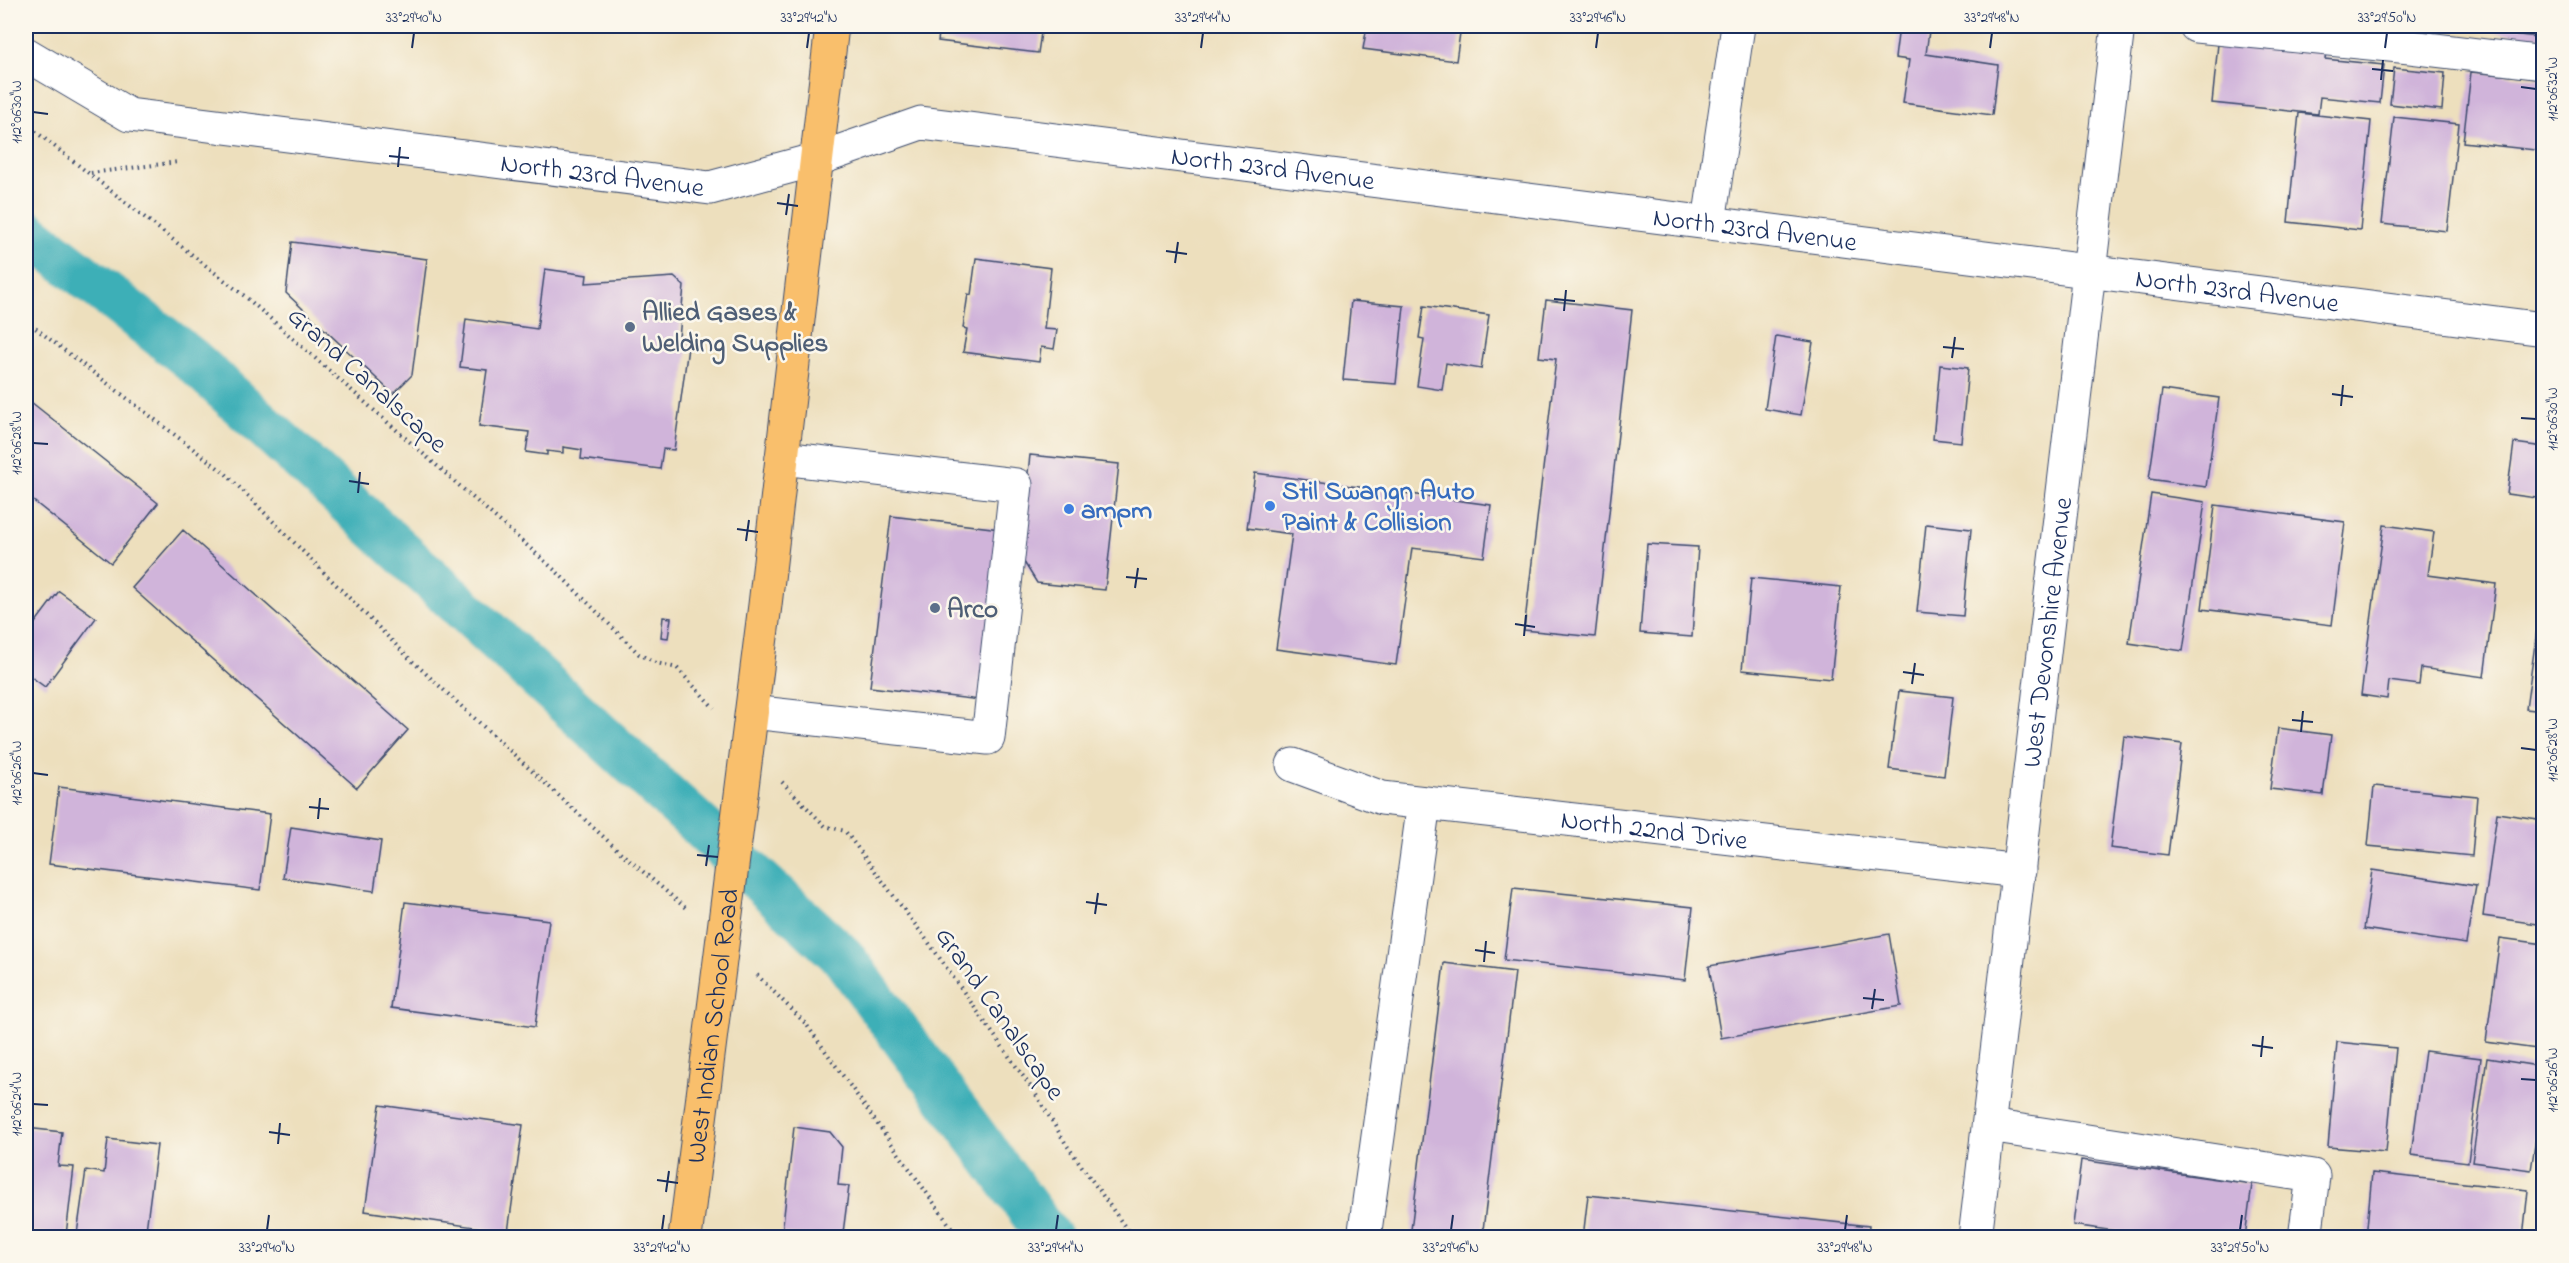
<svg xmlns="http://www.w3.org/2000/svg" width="2569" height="1263" font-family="'Indie Flower',sans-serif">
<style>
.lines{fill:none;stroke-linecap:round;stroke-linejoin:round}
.canal{stroke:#3eafb7;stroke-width:45}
.building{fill:#d0b4da}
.minor-casing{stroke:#3a496c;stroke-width:35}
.major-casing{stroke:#3a496c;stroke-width:35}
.path{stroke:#3a496c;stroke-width:4;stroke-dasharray:1.5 4.5;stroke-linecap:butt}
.minor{stroke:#fff;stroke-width:33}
.major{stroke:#f9bf6c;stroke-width:33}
.ticks{fill:none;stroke:#1b2f5e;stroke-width:2}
.service-dot{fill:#5c6f8a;stroke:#fbf7ec;stroke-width:2}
.shop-dot{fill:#3f7fe0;stroke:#fbf7ec;stroke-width:2}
.labels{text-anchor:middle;stroke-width:5;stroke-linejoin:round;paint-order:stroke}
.street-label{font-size:27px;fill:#1b2f5e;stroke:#fbf7ec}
.service-label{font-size:27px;font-weight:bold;fill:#4e5e75;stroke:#fbf7ec;text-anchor:start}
.shop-label{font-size:27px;font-weight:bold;fill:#366cbe;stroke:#fbf7ec;text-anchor:start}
.neatline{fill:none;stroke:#1b2f5e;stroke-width:2}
.ticks-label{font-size:15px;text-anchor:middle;fill:#1b2f5e}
</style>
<rect width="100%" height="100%" fill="#fbf7ec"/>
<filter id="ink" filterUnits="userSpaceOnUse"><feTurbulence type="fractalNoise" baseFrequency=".0167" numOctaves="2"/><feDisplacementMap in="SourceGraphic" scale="12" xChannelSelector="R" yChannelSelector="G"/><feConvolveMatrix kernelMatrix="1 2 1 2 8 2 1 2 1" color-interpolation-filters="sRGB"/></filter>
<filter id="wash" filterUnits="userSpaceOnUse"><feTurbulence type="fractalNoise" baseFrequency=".008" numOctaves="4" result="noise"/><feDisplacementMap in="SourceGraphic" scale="24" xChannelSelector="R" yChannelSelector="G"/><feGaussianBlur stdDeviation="1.35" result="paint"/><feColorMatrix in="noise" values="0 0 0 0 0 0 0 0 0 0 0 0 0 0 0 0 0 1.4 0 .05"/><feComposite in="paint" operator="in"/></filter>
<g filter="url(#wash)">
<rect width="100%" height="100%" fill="#eddfbd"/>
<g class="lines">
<path class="canal" d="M26,231l166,129 651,597 207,281"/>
</g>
<g id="blocks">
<path class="building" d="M940,26h102l-4,27 -100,-12z
M1367,26h94l-5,35 -93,-12z
M2452,26h92v12l-92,-11z
M1899,27l30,4 -3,23 72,11 -6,50 -89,-12 6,-43 -14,-2z
M2219,34l108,11 -2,14 59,6 -4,38 -60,-6 -2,17 -106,-11z
M2394,68l51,5 -3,37 -52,-6z
M2471,72l73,7v72l-81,-9z
M2299,113l72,8 -11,109 -72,-8z
M2394,117l65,7 -12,107 -65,-7z
M292,242l135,17 -15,116 -19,19 -107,-101z
M976,258l75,10 -7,61 13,1 -3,19 -13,-2 -2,15 -76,-10 4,-23 -4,-1 5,-34 3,1z
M545,269l42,6 -1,8 88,-6 10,9 -5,52 10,2 -15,110 -11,-1 -3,20 -79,-10 1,-9 -19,-3v6l-16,-2v4l-21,-3 3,-20 -50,-6 8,-56 -27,-3 6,-48 71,10z
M1546,300l86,10 -37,327 -71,-7 32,-271 -17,-2z
M1351,301l53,5 -8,78 -53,-4z
M1424,306l65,9 -8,54 -35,-6 -4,27 -25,-4 7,-47 -5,-1z
M1776,336l37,6 -12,73 -36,-6z
M1940,365l28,3 -7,74 -28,-3z
M2162,390l57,8 -13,89 -57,-8z
M26,398l132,105 -47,60 -85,-68z
M2514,443l30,4v52l-37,-5z
M1030,455l89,9 -14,126 -68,-7 -18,-29z
M1255,473l236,32 -7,52 -72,-9 -16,117 -120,-16 16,-115 -45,-6z
M2151,494l54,8 -22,149 -54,-8z
M2215,505l130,17 -13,103 -130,-16z
M891,516l109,13 -20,171 -110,-13z
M1926,524l45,5 -8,87 -46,-4z
M2384,525l50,7 -6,43 68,9 -12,93 -63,-9 -2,17 -30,-4 -2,18 -26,-4z
M183,530l225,200 -51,58 -225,-200z
M1647,544l51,3 -6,90 -52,-4z
M1751,578l90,9 -10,92 -89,-9z
M59,591l37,27 -51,69 -19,-14v-38z
M2540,608l4,1v102l-18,-2z
M663,617l8,1 -3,20 -7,-1z
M1899,691l54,6 -9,79 -55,-7z
M2278,728l53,7 -8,60 -53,-6z
M2124,736l58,8 -14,111 -58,-7z
M2374,786l103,10 -5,60 -104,-10z
M59,787l211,27 -10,76 -211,-26z
M2497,813l47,7v105l-61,-9z
M291,827l90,14 -7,50 -91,-13z
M2372,870l104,16 -10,58 -102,-15z
M1513,888l180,19 -8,73 -181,-20z
M405,902l144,18 -14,107 -144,-19z
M1889,934l12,72 -180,32 -12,-72z
M2500,938l44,6v106l-58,-8z
M1444,963l71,9 -33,266h-72z
M2337,1042l59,6 -10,104 -58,-5z
M2425,1051l56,7 -13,104 -57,-7z
M2487,1058l57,9v20l-13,83 -59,-8z
M380,1105l143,20 -15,107 -143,-21z
M794,1127l36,5 12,15 -4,38 11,1 -6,47 -10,5 -51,-5z
M26,1128l36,4 -4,34 16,1 -8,68 -40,-4z
M108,1139l49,6 -12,93h-45l-23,-4 9,-64 18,3z
M2081,1160l171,24 -7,54h-81l-91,-13z
M2372,1173l156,17 -5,48h-157z
M1588,1195l281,31 -1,12h-285z"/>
</g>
</g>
<g filter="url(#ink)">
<use href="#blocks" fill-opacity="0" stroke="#3a496c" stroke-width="1.5"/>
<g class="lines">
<defs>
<g id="minor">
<path d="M2196,26l214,21 134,16"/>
<path id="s1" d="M26,54l103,61 581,73 108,-29 103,-36 1623,206"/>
<path d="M1709,222l29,-196"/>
<path d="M752,712l236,26 28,-253 -234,-27"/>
<path id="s2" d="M1293,765l89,33 637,73"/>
<path d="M1989,1126l324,50 -8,62"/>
<path d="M1364,1238l60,-435"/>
<path id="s3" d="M1975,1238l143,-1212"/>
</g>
<g id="major">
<path id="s4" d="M685,1238l80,-633 67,-579"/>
</g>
</defs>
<use href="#minor" class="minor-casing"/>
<use href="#major" class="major-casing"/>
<path class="path" d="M26,124l221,174 310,274 82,82 18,9 20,5 37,40
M91,173l87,-11
M26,321l200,153 184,185 210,193 68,58
M782,782l43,44 20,5 84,112 106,150 31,51 67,94
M757,975l49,49 153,214"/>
<use href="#minor" class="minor"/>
<use href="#major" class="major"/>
</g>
</g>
<path class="ticks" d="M412,48l2,-15M807,48l2,-15M1201,48l2,-15M1596,48l2,-15M1990,48l2,-15M2385,48l2,-15M2372,69l21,2M2381,80l2,-20M2521,87l15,2M33,112l15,2M389,156l20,2M398,167l2,-20M777,203l21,3M786,215l3,-21M1166,251l21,3M1175,263l3,-21M1554,299l21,2M1564,311l2,-21M1943,347l21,2M1952,358l3,-21M2332,394l21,3M2341,406l2,-21M2521,418l15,1M33,443l15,1M349,481l20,3M358,493l2,-21M737,529l21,3M746,541l3,-21M1126,577l21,2M1135,588l3,-20M1515,624l20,3M1524,636l2,-21M1903,672l21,3M1912,684l3,-21M2292,720l21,2M2301,732l2,-21M2521,748l15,2M33,773l15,2M309,807l20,2M318,819l2,-21M697,855l21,2M706,866l3,-21M1086,902l21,3M1095,914l3,-21M1475,950l20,3M1484,962l2,-21M1863,998l21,2M1872,1009l3,-20M2252,1045l21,3M2261,1057l2,-21M2521,1079l15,1M33,1104l15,1M269,1132l21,3M278,1144l2,-21M657,1180l21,3M666,1192l3,-21M267,1230l2,-15M662,1230l2,-15M1056,1230l2,-15M1451,1230l2,-15M1845,1230l2,-15M2240,1230l2,-15"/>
<g class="service-dot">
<circle cx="630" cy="327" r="6"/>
<circle cx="935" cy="608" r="6"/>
</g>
<g class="shop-dot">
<circle cx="1270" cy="506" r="6"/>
<circle cx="1069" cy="509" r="6"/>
</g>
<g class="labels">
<g class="street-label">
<text dy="9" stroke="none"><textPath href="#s1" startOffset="1281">North 23rd Avenue</textPath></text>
<text dy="9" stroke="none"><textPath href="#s1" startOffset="597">North 23rd Avenue</textPath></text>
<text dy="9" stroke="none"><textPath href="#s1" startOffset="1767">North 23rd Avenue</textPath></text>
<text dy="9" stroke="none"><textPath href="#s1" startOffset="2253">North 23rd Avenue</textPath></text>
<text transform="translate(368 379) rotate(42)" y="9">Grand Canalscape</text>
<text dy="9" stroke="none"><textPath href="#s3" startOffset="610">West Devonshire Avenue</textPath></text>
<text dy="9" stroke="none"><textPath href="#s2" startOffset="369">North 22nd Drive</textPath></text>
<text transform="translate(1001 1013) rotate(55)" y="9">Grand Canalscape</text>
<text dy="9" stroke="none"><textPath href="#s4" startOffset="214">West Indian School Road</textPath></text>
</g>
<g class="service-label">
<text x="642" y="320">Allied Gases &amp;<tspan x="642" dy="31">Welding Supplies</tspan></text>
<text x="947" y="617">Arco</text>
</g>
<g class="shop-label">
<text x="1282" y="499">Stil Swangn Auto<tspan x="1282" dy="31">Paint &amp; Collision</tspan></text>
<text x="1081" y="518">ampm</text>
</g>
</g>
<rect width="2569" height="1263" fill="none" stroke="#fbf7ec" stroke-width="66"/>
<rect x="33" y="33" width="2503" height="1197" class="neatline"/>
<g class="ticks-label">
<text x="414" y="22">33°29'40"N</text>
<text x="809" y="22">33°29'42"N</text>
<text x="1203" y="22">33°29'44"N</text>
<text x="1598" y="22">33°29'46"N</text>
<text x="1992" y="22">33°29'48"N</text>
<text x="2387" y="22">33°29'50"N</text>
<text transform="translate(2552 89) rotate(-90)" y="5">112°06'32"W</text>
<text transform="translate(16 112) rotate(-90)" y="5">112°06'30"W</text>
<text transform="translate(2552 419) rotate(-90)" y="5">112°06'30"W</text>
<text transform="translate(16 443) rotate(-90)" y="5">112°06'28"W</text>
<text transform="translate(2552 750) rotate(-90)" y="5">112°06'28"W</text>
<text transform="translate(16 773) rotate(-90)" y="5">112°06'26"W</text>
<text transform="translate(2552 1080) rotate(-90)" y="5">112°06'26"W</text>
<text transform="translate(16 1104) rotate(-90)" y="5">112°06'24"W</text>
<text x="267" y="1252">33°29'40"N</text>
<text x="662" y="1252">33°29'42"N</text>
<text x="1056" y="1252">33°29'44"N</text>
<text x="1451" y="1252">33°29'46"N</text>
<text x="1845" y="1252">33°29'48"N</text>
<text x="2240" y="1252">33°29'50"N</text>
</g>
</svg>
